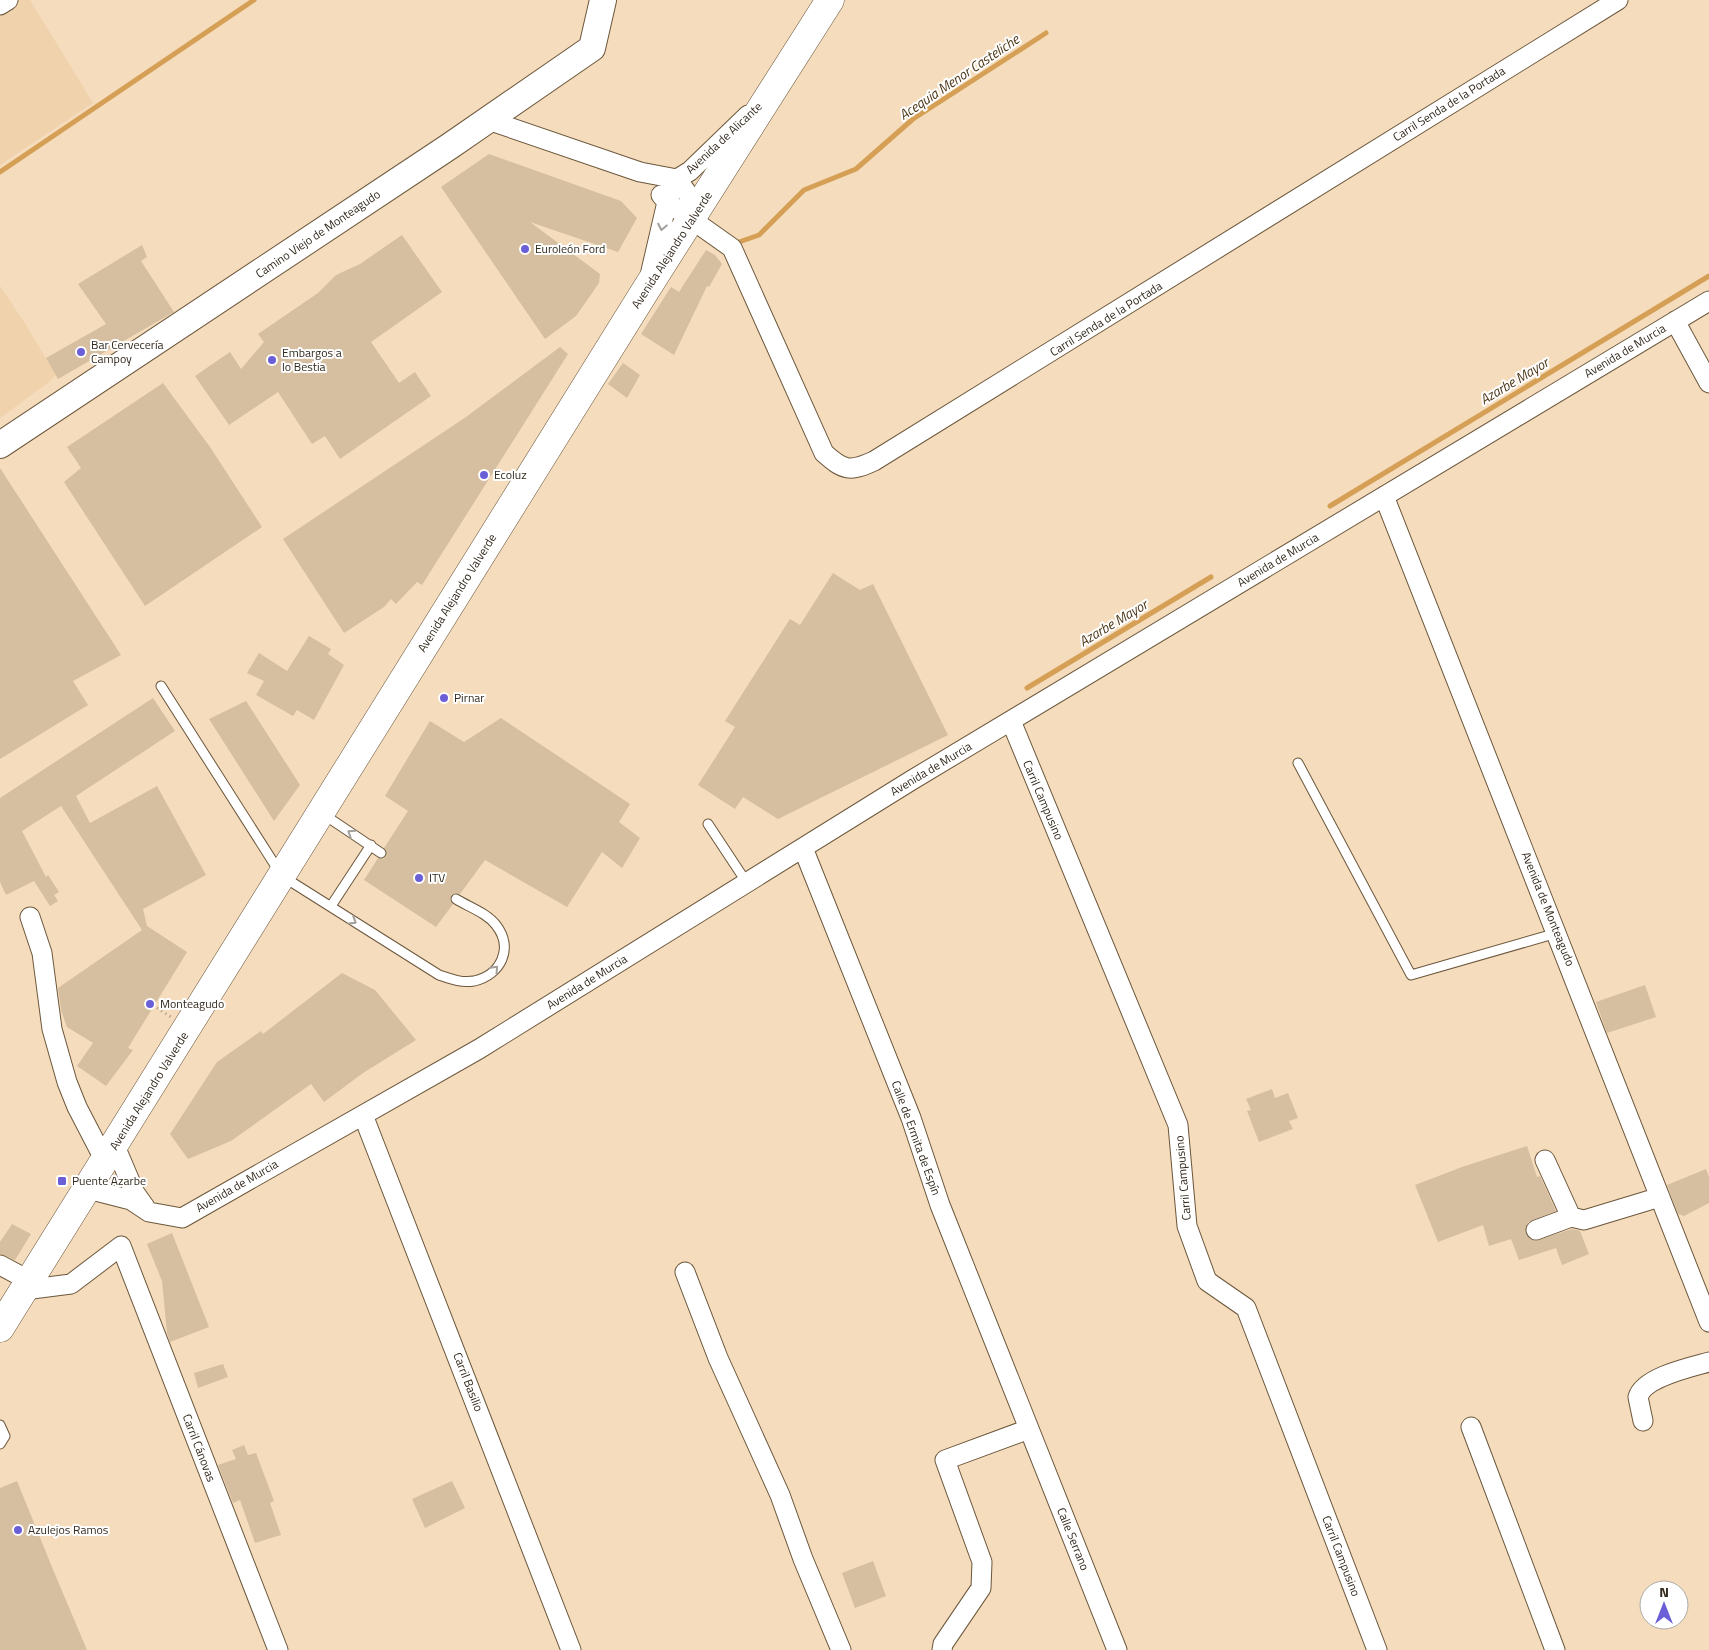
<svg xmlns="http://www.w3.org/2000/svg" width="1709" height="1650" font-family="'Titillium Web',sans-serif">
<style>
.built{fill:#f0d3ad}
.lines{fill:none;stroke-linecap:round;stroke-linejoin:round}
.stream{stroke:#d5a056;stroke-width:5}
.building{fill:#d6bea0}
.lane-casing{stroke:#6c573b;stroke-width:11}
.street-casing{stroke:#6c573b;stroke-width:21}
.secondary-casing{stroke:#6c573b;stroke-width:28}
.primary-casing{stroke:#6c573b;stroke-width:29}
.path{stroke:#aa9880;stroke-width:3;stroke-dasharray:1 4;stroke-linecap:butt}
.lane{stroke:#fff;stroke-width:9}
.street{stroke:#fff;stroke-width:19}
.secondary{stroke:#fff;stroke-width:26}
.primary{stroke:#fff;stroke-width:28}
.oneway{stroke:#a39f9a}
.poi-dot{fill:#6b5fd8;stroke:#fff;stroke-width:2}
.labels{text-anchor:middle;stroke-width:4;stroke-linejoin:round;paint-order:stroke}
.street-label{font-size:12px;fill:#332a1e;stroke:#fff}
.poi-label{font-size:12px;fill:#332a1e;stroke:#fff;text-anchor:start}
.water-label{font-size:14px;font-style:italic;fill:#4e3717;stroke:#fff}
</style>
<rect width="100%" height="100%" fill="#f4dcbd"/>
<path class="built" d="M0,0h30l63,103 -93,62z
M0,286l26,39 30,50 -7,7 -49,36z"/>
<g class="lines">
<path class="stream" d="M0,172l254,-172
M739,242l20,-7 45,-45 52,-21 57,-50 133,-86
M1330,506l379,-230
M1027,688l184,-111"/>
</g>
<path class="building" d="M489,154l132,47 16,17 -19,34 -88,-30 70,52 -1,9 -23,33 -31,23 -104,-152z
M402,235l40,57 -71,50 28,41 16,-11 16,24 -91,63 -15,-23 -13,8 -34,-52 -49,33 -34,-49 35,-24 11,17 23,-27 -6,-8 60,-41 18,-18 24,-11z
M142,245l5,12 -6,4 33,51 -116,67 -12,-21 60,-34 -28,-40z
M706,250l9,5 7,9 -13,23 -2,-1 -33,69 -33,-21 30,-47 8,5z
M560,347l8,7 -146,231 -5,-3 -21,22 -5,-5 -7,8 -40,26 -61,-94 183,-122z
M623,363l17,12 -13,23 -19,-14z
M163,383l47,64 52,80 -117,79 -81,-124 17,-14 -14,-21z
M0,468l121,187 -48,26 15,24 -88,54z
M833,573l27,17 13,-6 75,151 -170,84 -35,-22 -8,12 -37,-24 37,-58 -10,-6 65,-102 10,6z
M309,636l22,13 -3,5 16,11 -30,55 -17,-10 -4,6 -37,-21 8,-14 -17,-8 12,-20 28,18z
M153,698l22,33 -99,65 14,27 67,-37 49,89 -63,34 4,17 40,26 -59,96 5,2 -27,36 -29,-20 16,-23 -26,-16 -6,-17 -3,-22 84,-58 -81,-124 -39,25 24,46 2,-2 11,17 -5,3 4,6 -8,5 -16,-25 -28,14 -6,-13v-84z
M246,701l54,84 -26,36 -65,-102z
M501,718l129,86 -11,18 21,16 -18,30 -20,-16 -35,55 -82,-47 -25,34 -4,-1 -5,3 -1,4 3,4 -17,23 -72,-47 14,-22 5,1 3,-3 -2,-8 24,-37 -23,-15 45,-75 34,21z
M342,973l33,17 41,50 -53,33 -39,29 -13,-18 -80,57 -43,18 -18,-25 47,-72 44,-31 2,3z
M1645,985l11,32 -49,16 -11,-31z
M1272,1089l3,9 13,-5 10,25 -9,3 4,8 -34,13 -12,-31 4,-1 -5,-11z
M1527,1146l10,31 3,-1 16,35 -28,11 -2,12 9,7 37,-12 8,2 9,23 -27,11 -6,-17 -37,12 -8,-21 -22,7 -6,-21 -45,17 -23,-57 47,-18z
M1706,1169l3,8v26l-25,13 -6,-2 -11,-29z
M12,1224l19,10 -16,26 -15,-6v-12z
M172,1233l37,94 -39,15 -3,-9 -5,-52 -15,-37z
M223,1364l5,13 -30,11 -4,-15z
M244,1445l4,10 8,-2 18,48 -4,2 11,32 -26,8 -15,-43 -7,3 -15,-38 18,-6 -4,-9z
M17,1481l37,91 33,78h-87v-162z
M452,1481l13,27 -40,20 -13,-29z
M873,1561l13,35 -31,12 -13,-35z"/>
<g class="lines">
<defs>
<path id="lane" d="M161,686l121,190 157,99c12,4 22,8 35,6 27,-6 40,-33 22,-56 -9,-12 -27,-18 -40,-26
M1298,763l113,212 146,-42
M323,814l58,39
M708,824l39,59
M331,906l40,-61
M0,1425l5,11 -5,8"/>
<path id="street" d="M0,5l8,-5
M488,120l152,52 37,7 13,-8 58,-56
M698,208l-21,-29 -10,23 65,46 92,205c20,18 26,19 50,8l744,-461
M651,271l16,-69 -6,-7
M1675,321l34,62
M1384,496l325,826
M1011,721l167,404 9,101 20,55 39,27 131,342
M803,848l108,270 29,87 177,445
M30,917l12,36 10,76 15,53 10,25 28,54
M363,1115l208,535
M115,1146l20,47 10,14
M1545,1160l26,57
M88,1189l43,11 18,12 33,6 297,-169 433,-269 797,-479
M1536,1230l35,-13 13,3 76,-23
M0,1265l30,16
M685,1272l33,86 62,137 23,64 38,91
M24,1290l47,-6 50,-38 157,404
M1643,1421l-5,-24c6,-20 53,-30 71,-35
M1471,1427l84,223
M942,1650l1,-6 38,-56 1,-26 -37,-102 84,-31"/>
<path id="secondary" d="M0,445l450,-299 142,-98 11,-48"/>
<path id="primary" d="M0,1328l647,-1040 183,-288"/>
</defs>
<use href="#lane" class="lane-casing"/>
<use href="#street" class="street-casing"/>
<use href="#secondary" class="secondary-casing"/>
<use href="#primary" class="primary-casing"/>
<path class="path" d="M157,1008l14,9"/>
<use href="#lane" class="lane"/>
<use href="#street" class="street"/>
<use href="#secondary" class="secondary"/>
<use href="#primary" class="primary"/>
</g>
<defs><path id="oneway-chevron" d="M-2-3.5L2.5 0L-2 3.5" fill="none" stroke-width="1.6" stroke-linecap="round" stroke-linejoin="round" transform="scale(1.25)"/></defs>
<g class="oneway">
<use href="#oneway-chevron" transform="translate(662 227) rotate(101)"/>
<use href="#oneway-chevron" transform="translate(351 833) rotate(-147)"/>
<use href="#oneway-chevron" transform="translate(353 921) rotate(32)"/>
<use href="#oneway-chevron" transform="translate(495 969) rotate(-47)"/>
</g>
<g class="poi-dot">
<circle cx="525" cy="249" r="5"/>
<circle cx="81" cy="352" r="5"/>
<circle cx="272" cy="360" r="5"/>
<circle cx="484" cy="475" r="5"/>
<circle cx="444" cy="698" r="5"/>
<circle cx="419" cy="878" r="5"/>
<circle cx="150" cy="1004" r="5"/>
<rect x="57" y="1176" width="10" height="10" rx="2.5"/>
<circle cx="18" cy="1530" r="5"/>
</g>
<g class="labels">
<g class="street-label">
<text transform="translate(1449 104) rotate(-32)" y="4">Carril Senda de la Portada</text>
<text transform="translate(724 138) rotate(-43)" y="4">Avenida de Alicante</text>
<text transform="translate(318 234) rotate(-34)" y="4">Camino Viejo de Monteagudo</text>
<text transform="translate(672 250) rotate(-57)" y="4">Avenida Alejandro Valverde</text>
<text transform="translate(1106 319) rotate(-32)" y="4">Carril Senda de la Portada</text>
<text transform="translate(1625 351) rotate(-31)" y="4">Avenida de Murcia</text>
<text transform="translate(1278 560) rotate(-31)" y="4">Avenida de Murcia</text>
<text transform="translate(457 593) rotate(-58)" y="4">Avenida Alejandro Valverde</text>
<text transform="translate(931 769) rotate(-31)" y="4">Avenida de Murcia</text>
<text transform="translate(1043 800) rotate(67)" y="4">Carril Campusino</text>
<text transform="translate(1548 909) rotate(68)" y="4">Avenida de Monteagudo</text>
<text transform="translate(587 982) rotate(-32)" y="4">Avenida de Murcia</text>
<text transform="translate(149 1091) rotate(-58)" y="4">Avenida Alejandro Valverde</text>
<text transform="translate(916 1138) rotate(70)" y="4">Calle de Ermita de Espín</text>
<text transform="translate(1183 1178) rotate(-95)" y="4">Carril Campusino</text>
<text transform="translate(237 1186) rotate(-30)" y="4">Avenida de Murcia</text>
<text transform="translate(468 1382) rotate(69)" y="4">Carril Basilio</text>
<text transform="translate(199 1448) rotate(69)" y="4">Carril Cánovas</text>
<text transform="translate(1073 1539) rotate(68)" y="4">Calle Serrano</text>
<text transform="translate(1341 1556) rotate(69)" y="4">Carril Campusino</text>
</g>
<g class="poi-label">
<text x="535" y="253">Euroleón Ford</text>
<text x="91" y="349">Bar Cervecería<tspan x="91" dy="14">Campoy</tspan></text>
<text x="282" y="357">Embargos a<tspan x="282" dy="14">lo Bestia</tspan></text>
<text x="494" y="479">Ecoluz</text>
<text x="454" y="702">Pirnar</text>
<text x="429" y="882">ITV</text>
<text x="160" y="1008">Monteagudo</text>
<text x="72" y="1185">Puente Azarbe</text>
<text x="28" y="1534">Azulejos Ramos</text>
</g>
<g class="water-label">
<text transform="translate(959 77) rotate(-34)" y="5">Acequia Menor Casteliche</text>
<text transform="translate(1514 381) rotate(-31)" y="5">Azarbe Mayor</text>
<text transform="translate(1113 623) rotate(-31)" y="5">Azarbe Mayor</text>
</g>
</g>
<g transform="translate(1664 1605)"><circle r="24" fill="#ffffff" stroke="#adaaa5"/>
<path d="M0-4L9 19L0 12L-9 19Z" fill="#6b5fd8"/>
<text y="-8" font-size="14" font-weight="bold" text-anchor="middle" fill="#332a1e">N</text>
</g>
</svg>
